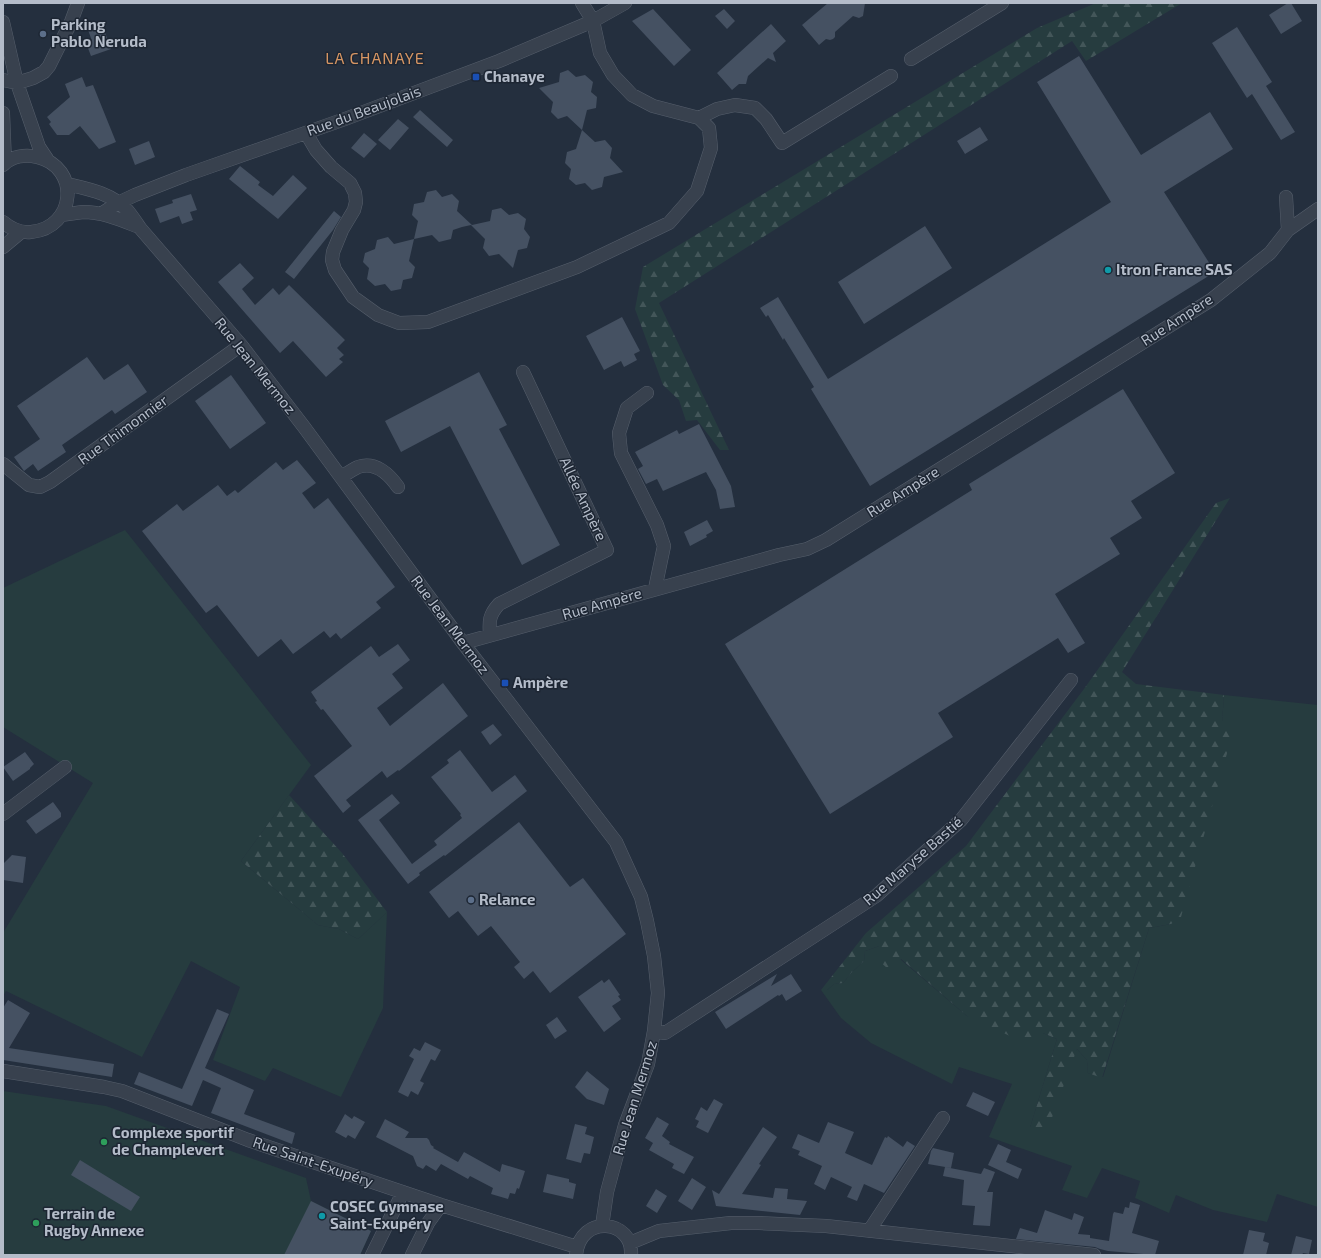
<svg xmlns="http://www.w3.org/2000/svg" width="1321" height="1258" viewBox="0 0 1321 1258" font-family="'Exo 2',sans-serif">
<style>
.green{fill:#263c3f}
.forest{fill:url(#forest-firs)}
.building{fill:#455162}
.lines{fill:none;stroke-linecap:round;stroke-linejoin:round}
.minor-casing{stroke:#565f6c;stroke-width:14}
.minor{stroke:#38414e;stroke-width:13}
.service-dot{fill:#5c6f8a;stroke:#1d2633;stroke-width:1.5}
.transit-dot{fill:#1a4fb4;stroke:#1d2633;stroke-width:1.5}
.culture-dot{fill:#0f9aa8;stroke:#1d2633;stroke-width:1.5}
.leisure-dot{fill:#2e9e5b;stroke:#1d2633;stroke-width:1.5}
.labels{text-anchor:middle;stroke-width:3;stroke-linejoin:round;paint-order:stroke}
.poi-label{font-size:15px;font-weight:bold;fill:#b4bcc9;stroke:#1d2633;text-anchor:start}
.street-label{font-size:15px;fill:#b4bcc9;stroke:#1d2633}
.neighbourhood-label{font-size:16px;letter-spacing:1px;fill:#d59563;stroke:#1d2633}
</style>
<defs>
<pattern id="forest-firs" width="22" height="20" patternUnits="userSpaceOnUse"><rect width="22" height="20" fill="#263c3f"/><path d="M5 1l3.5 6h-7zM16 11l3.5 6h-7z" fill="#435659"/></pattern>
</defs>
<rect width="100%" height="100%" fill="#242f3e"/>
<path class="green" d="M125,530l186,235 -70,96 77,64 21,4 19,10 29,-27 -4,96 -42,89 -68,-29 -8,13 -52,-21 27,-73 -49,-26 -49,96 -136,-66 -3,5v-63l90,-150 -90,-56v-139z
M1224,695l94,10v502l-41,-13 -10,28 -54,-12 -37,-15 -7,18 -34,-15 5,-17 -38,-13 -15,30 -25,-8 10,-24 -83,-29 23,-53 -53,-17 -7,17 -81,-41 -30,-25 -20,-28h6l7,-6 9,-1 9,-11 12,-11 1,-10 14,-5 21,13 67,57 76,17 14,6 -27,89 47,-79 10,11 1,13 15,4 46,-149 22,-4 51,-203z
M3,1091l103,15 200,72 5,23 60,30 -11,24h-357z"/>
<path class="forest" d="M1096,3h86l-96,58 -14,-20 -413,262 70,147h-9l-23,-30 -11,1 -7,-21 -16,-15 -28,-76 8,-42 394,-239z
M1230,498l-108,174 14,12 88,11 -2,26 11,11 -52,185 -10,7 -22,4 -47,150 -14,-5 -1,-13 -10,-11 -31,85 -10,2 -6,-8 27,-89 -14,-6 -14,12 -62,-29 -66,-57 -8,14 -14,-12v-15l-14,5 -1,10 -12,11 -9,11 -9,1 -7,6h-6l45,-57 100,-87 118,-157 132,-186z
M289,795l53,58 45,59 -29,27 -19,-10 -21,-4 -77,-64z"/>
<path class="building" d="M828,3h37l-2,13 -4,2 -6,-2 -18,16v5l-2,2 -3,1 -4,-1 -7,6 -17,-20z
M1288,3h3l11,18 -21,13 -12,-19z
M653,9l38,41 -17,16 -42,-45z
M724,9l11,12 -8,8 -12,-13z
M102,24l9,25 -20,7 -5,-13 6,-2 -4,-11z
M771,24l15,17 -13,12 3,9 -8,-4 -20,18 -2,8h-7l-7,6 -15,-17z
M1237,27l35,55 -6,4 29,46 -14,8 -29,-46 -5,4 -35,-55z
M1079,56l62,99 69,-43 23,37 -69,43 51,80 -345,214 -59,-97 3,-2 -30,-49 -1,2 -15,-25 -2,2 -6,-9 18,-11 50,82 283,-177 -74,-120z
M568,70l8,7 9,-2 8,7 -2,10 6,5 -1,11 -9,2 -5,20 -15,-14 -9,3 -7,-7 2,-10 -14,-14 20,-6 1,-9z
M82,77l4,10 7,-2 23,57 -17,7 -19,-23 -11,9h-12l-8,-11 2,-2 -4,-5 23,-20 -5,-13z
M420,110l33,30 -6,7 -34,-30z
M398,119l11,9 -19,22 -12,-10z
M980,127l8,13 -23,14 -8,-13z
M582,130l13,12 10,-2 7,8 -2,10 13,14 -19,5 -2,10 -10,3 -7,-7 -9,2 -7,-6 2,-10 -6,-6 2,-11 9,-3z
M364,133l13,11 -13,14 -13,-10z
M149,141l6,16 -20,8 -6,-16z
M240,166l20,16 -2,3 15,11 20,-21 14,13 -29,31 -49,-40z
M436,190l6,7 10,-3 7,7 -2,10 15,14 18,-4 2,-11 9,-2 8,7 9,-2 8,6 -2,10 6,8 -3,11 -9,2 -5,18 -14,-14 -10,2 -6,-8 2,-9 -14,-14 -9,2 -9,3 -2,9 -12,3 -7,-7 -18,4 -5,22 6,6 -3,11 -9,2 -2,9 -10,2 -6,-7 -10,2 -8,-7 2,-11 -6,-6 2,-9 10,-4 2,-9 11,-3 6,7 20,-5 4,-18 -6,-6 2,-11 10,-2 3,-10z
M191,194l6,16 -7,2 3,8 -11,4 -3,-8 -19,7 -5,-14 18,-6 -1,-3z
M334,211l7,6 -8,13 -39,49 -9,-7z
M925,226l27,42 -88,56 -26,-42z
M240,263l14,15 -12,11 13,16 18,-17 6,7 10,-10 56,55 -8,8 7,7 -5,4 4,3 -17,15 -33,-36 -13,12 -62,-71z
M622,317l18,34 -6,3 3,6 -13,7 -3,-6 -17,9 -18,-34z
M87,357l17,23 24,-16 19,28 -32,22 -3,-4 -50,35 4,7 -28,19 -5,-7 -9,7 -10,-14 26,-18 -23,-33z
M479,372l28,53 -8,4 61,116 -38,20 -72,-139 -49,26 -16,-31z
M231,375l35,48 -36,26 -35,-48z
M1123,389l52,84 -44,28 11,17 -32,20 10,16 -65,40 30,49 -17,10 -10,-15 -120,75 15,24 -123,77 -105,-170 247,-154 -3,-6z
M699,424l32,62 4,21 -15,2 -4,-19 -10,-18 -43,19 -6,-12 -11,5 -8,-15 5,-3 -8,-14 42,-22 2,4z
M297,460l19,23 -14,10 12,16 14,-11 67,89 -19,15 5,6 -40,31 -5,-6 -6,5 -6,-7 -31,23 -12,-15 -23,18 -41,-52 -11,8 -64,-82 35,-27 6,7 35,-26 9,11 8,-6 3,3 38,-31 7,8z
M707,520l6,11 -7,4 1,2 -17,9 -6,-14z
M398,644l12,16 -18,14 11,14 -26,20 13,18 53,-43 25,33 -69,55 -1,-1 -11,8 -5,-7 -36,29 5,6 -8,7 -29,-37 38,-30 -29,-37 -2,1 -6,-8 2,-1 -6,-9 60,-46 8,11z
M493,724l9,11 -12,10 -9,-13z
M460,750l32,42 23,-17 12,16 -82,65 -1,-1 -25,18 1,2 -12,9 -50,-64 34,-26 8,9 -21,17 33,44 25,-19 -3,-4 28,-23 -2,-3 1,-1 -30,-37 18,-14 -2,-3z
M25,752l9,12 -4,4v1l-17,12 -10,-14z
M53,802l8,11v4l-25,17 -10,-13z
M519,822l51,65 13,-9 43,56 -76,59 -17,-22 -9,8 -10,-12 6,-5 -29,-36 -13,10 -20,-25 -9,7 -20,-26z
M12,855l14,2 -3,26 -20,-3v-16z
M777,974l-6,12 20,-12 11,17 -16,10 -4,-7 -3,2 -1,-1 -52,34 -11,-17z
M609,979l11,16 -2,1 3,4 -9,6 9,13 -17,13 -26,-35 24,-17 2,3z
M8,1000l22,13 -21,35 105,16 -2,13 -109,-17v-52z
M217,1009l12,5 -24,54 49,22 -10,24 51,19 -3,11 -81,-31 10,-25 -18,-8 -11,26 -58,-22 5,-12 43,17z
M557,1017l10,14 -12,8 -9,-14z
M425,1042l16,8 -6,11 -4,-2 -11,22 4,2 -6,12 -7,-4 -3,6 -10,-5 16,-33 -5,-3 5,-8 6,3z
M587,1071l22,18 -5,16 -17,-6 -12,-12z
M973,1092l22,10 -7,14 -22,-10z
M714,1099l9,5 -15,29 -12,-6 3,-6 -4,-2 6,-12 6,4z
M345,1114l7,5 2,-3 11,6 -10,17 -7,-4 -2,3 -11,-6z
M657,1117l12,7 -7,12 8,6 -1,2 25,13 -10,17 -12,-6 2,-4 -25,-14 4,-7 -8,-5z
M385,1119l24,13 -4,6h22l2,2 2,5 3,2 -1,1 25,14 6,-10 36,20 2,-8 23,7 -6,18 -2,-1 -2,6 -5,-1 -2,6 -17,-5 2,-6 -23,-12 -2,3 -27,-15 -5,7 -10,-6 -3,4 -6,-3 -4,-10 -37,-19z
M828,1122l26,10 -9,21 27,12 13,-28 2,1 1,-2 15,11 4,-6 8,5 -31,47 -20,-9 -7,17 -10,-4 5,-10 -21,-10 -6,13 -11,-6 8,-18 -24,-11 2,-4 -8,-3 6,-14 21,9z
M575,1124l12,3 -2,7 9,3 -4,17 -6,-1 -3,10 -15,-4z
M763,1127l14,10 -18,27 2,1 -19,29 31,4 2,-10 13,1 -1,10 20,2 -7,14 -84,-9 -4,-16 7,4z
M998,1144l13,6 -5,12 16,7 -4,10 -30,-14z
M933,1148l21,5 -3,15 -23,-4 3,-13z
M80,1160l60,37 -9,14 -60,-36z
M945,1167l36,7 3,-6 11,4 -8,20h6l-3,34 -17,-1 2,-19 -13,-1 2,-25 -21,-4z
M547,1174l22,5v3l7,2 -3,15 -30,-7z
M692,1178l14,9 -14,23 -14,-9z
M656,1189l11,7 -10,17 -11,-7z
M311,1201l60,30 -11,24h-76z
M1130,1202l10,3 -8,28 27,8 -4,14 -47,-4 -8,-2 -5,-2 -79,-8 4,-11 17,5 8,-23 27,10 2,-7 10,4 -6,17 12,1v3l19,3 4,-27 1,-2 9,2 2,-7 4,1z
M1249,1230l16,3 -2,8 6,2 -3,12h-23z
M1296,1236l16,4 -3,14 -6,-1 -1,2h-11z"/>
<g class="lines">
<g class="minor-casing">
<path id="minor" d="M3,22l14,61 22,64 8,12
M911,59l91,-56
M3,80l14,3 16,-5 11,-6 5,-6 22,-44 7,-19
M3,113l2,50
M699,118l18,-9 18,-4 20,3 11,11 16,24 109,-67
M306,133l10,17 15,17 19,16 5,10 1,9 -2,8 -12,20 -9,22 -1,8 3,10 18,27 25,18 21,8 29,-1 149,-55 92,-44 28,-32 14,-43 -2,-20 -10,-10 -46,-12 -21,-11 -19,-20 -13,-22 -7,-32 -11,-18
M3,165c9,-9 23,-11 34,-8 44,10 39,71 -6,75 -11,1 -20,-3 -28,-10
M67,184c21,5 44,9 60,26 5,6 9,12 13,18l101,117 63,82 159,216 153,199 25,55 6,24 7,35 4,37 -4,38 -6,33 -23,61 -18,67 -5,34
M101,214l17,-11 17,-8 51,-20 159,-56 154,-58 94,-40 32,-18
M61,215c7,-1 15,-2 22,-3 20,0 38,8 56,15
M1288,230l30,-21
M3,247l18,-15
M647,393l-20,15 -8,25 2,20 36,72 7,21 -9,43
M3,464l26,21 11,2 10,-5 191,-137
M341,477c5,-3 11,-7 17,-10 17,-6 31,7 40,20
M490,635c-1,-14 -1,-20 9,-31l108,-54 -84,-178
M463,643l316,-88 28,-6 19,-9 385,-240 59,-47 18,-23 -2,-33
M3,814l62,-47
M654,1031l11,2 211,-137 85,-76 110,-140
M3,1071l101,16 18,4 126,49 193,65 136,42
M869,1231l74,-113
M630,1243l29,-12 72,-8h28l67,3 268,29
M372,1255l31,-63
M412,1255l16,-32 13,-18
M576,1255c4,-42 58,-35 55,0"/>
</g>
<use href="#minor" class="minor"/>
</g>
<g class="service-dot">
<circle cx="43" cy="34" r="4"/>
<circle cx="471" cy="900" r="4"/>
</g>
<g class="transit-dot">
<rect x="472" y="73" width="8" height="8" rx="2"/>
<rect x="501" y="679" width="8" height="8" rx="2"/>
</g>
<g class="culture-dot">
<circle cx="1108" cy="270" r="4"/>
<circle cx="322" cy="1216" r="4"/>
</g>
<g class="leisure-dot">
<circle cx="104" cy="1142" r="4"/>
<circle cx="36" cy="1223" r="4"/>
</g>
<g class="labels">
<g class="poi-label">
<text x="51" y="30">Parking<tspan x="51" dy="17">Pablo Neruda</tspan></text>
<text x="484" y="82">Chanaye</text>
<text x="1116" y="275">Itron France SAS</text>
<text x="513" y="688">Ampère</text>
<text x="479" y="905">Relance</text>
<text x="112" y="1138">Complexe sportif<tspan x="112" dy="17">de Champlevert</tspan></text>
<text x="330" y="1212">COSEC Gymnase<tspan x="330" dy="17">Saint-Exupéry</tspan></text>
<text x="44" y="1219">Terrain de<tspan x="44" dy="17">Rugby Annexe</tspan></text>
</g>
<g class="street-label">
<text transform="translate(364 111) rotate(-20)" y="5">Rue du Beaujolais</text>
<text transform="translate(1177 320) rotate(-33)" y="5">Rue Ampère</text>
<text transform="translate(255 366) rotate(51)" y="5">Rue Jean Mermoz</text>
<text transform="translate(123 430) rotate(-36)" y="5">Rue Thimonnier</text>
<text transform="translate(903 492) rotate(-32)" y="5">Rue Ampère</text>
<text transform="translate(583 499) rotate(65)" y="5">Allée Ampère</text>
<text transform="translate(602 604) rotate(-16)" y="5">Rue Ampère</text>
<text transform="translate(450 625) rotate(53)" y="5">Rue Jean Mermoz</text>
<text transform="translate(913 861) rotate(-41)" y="5">Rue Maryse Bastié</text>
<text transform="translate(635 1098) rotate(-73)" y="5">Rue Jean Mermoz</text>
<text transform="translate(313 1162) rotate(19)" y="5">Rue Saint-Exupéry</text>
</g>
<g class="neighbourhood-label">
<text x="375" y="64">LA CHANAYE</text>
</g>
</g>
<rect width="1321" height="1258" fill="none" stroke="#b4bcc9" stroke-width="8"/>
</svg>
